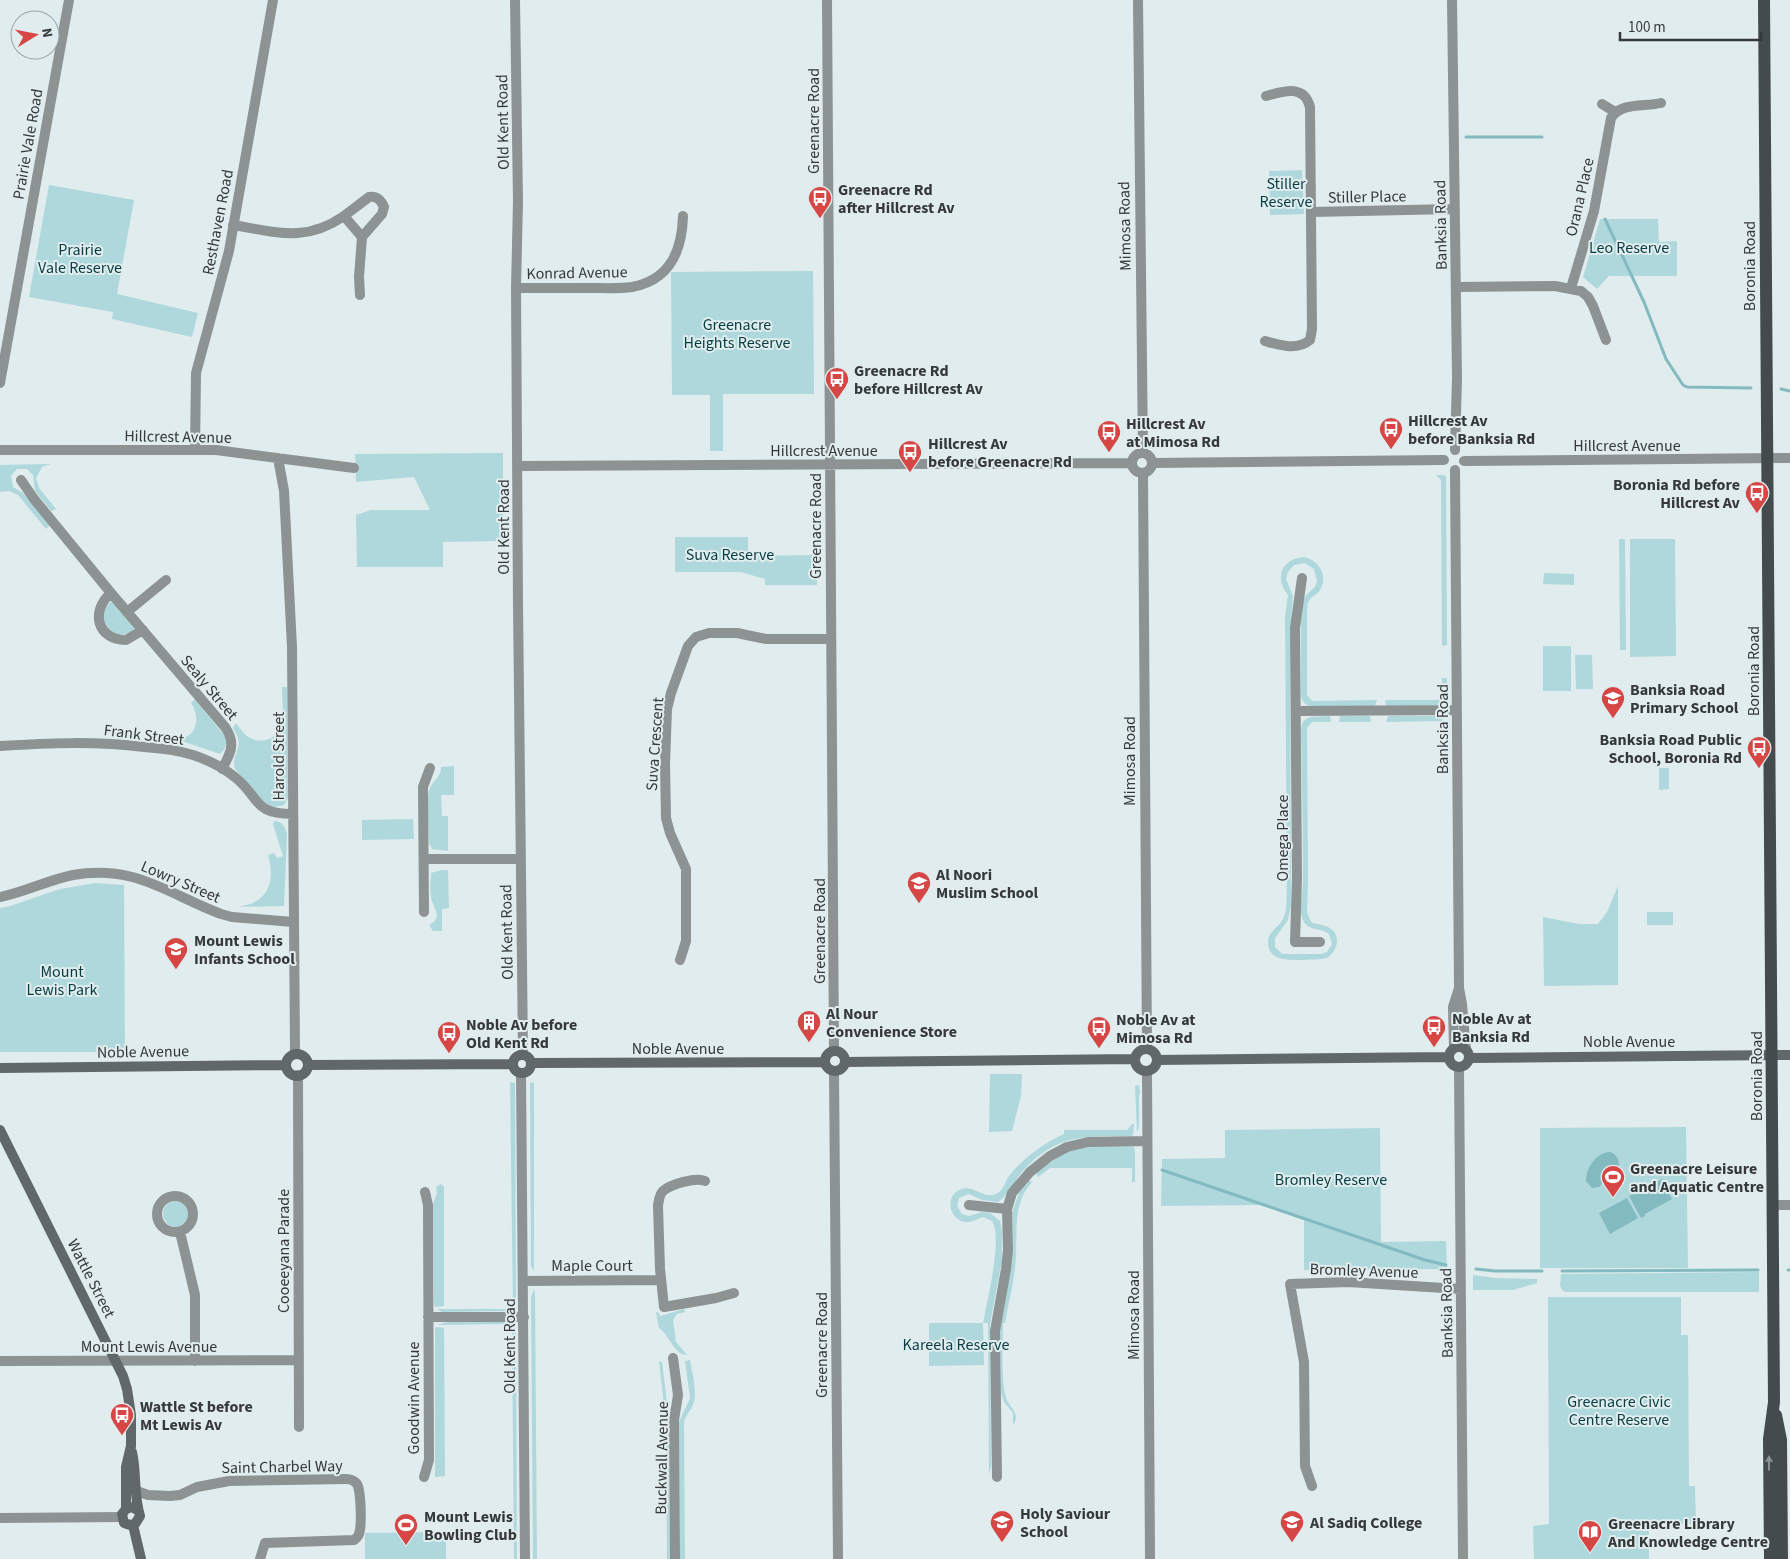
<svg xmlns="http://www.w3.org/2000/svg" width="1790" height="1559" viewBox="0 0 1790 1559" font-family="'Source Sans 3',sans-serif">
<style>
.green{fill:#afd8dc}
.water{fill:#83bac0}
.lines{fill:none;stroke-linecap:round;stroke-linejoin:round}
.stream{stroke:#83bac0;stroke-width:3}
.street{stroke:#8d9292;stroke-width:10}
.secondary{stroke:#616869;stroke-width:10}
.primary{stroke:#434b4c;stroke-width:12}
.oneway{fill:#8a9394}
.labels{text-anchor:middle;stroke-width:4;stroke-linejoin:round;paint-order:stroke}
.street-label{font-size:16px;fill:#35393a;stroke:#e0eced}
.park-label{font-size:16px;fill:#073d42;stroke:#e0eced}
.poi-label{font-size:16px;font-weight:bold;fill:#35393a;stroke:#e0eced;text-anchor:start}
</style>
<rect width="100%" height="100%" fill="#e0eced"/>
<path class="green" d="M1302,170l2,44 -34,1 -1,-44z
M49,185l85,15 -17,94 81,19 -6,24 -80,-18 1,-7 -84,-15z
M1600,219h58l1,23 18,-1v35h-68l-12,13 -14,-12z
M813,271l1,123h-91v57h-13v-56h-38l-1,-123z
M503,453v88l-60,1v25h-86l-1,-52 15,-5h59l-16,-33 -58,5 -1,-28z
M51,464l-9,3 -6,11 3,10 17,21 -5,2 -16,-20 -2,-16 -6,-6h-10l-6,7 2,11 10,6 27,32 -4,4 -28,-34 -9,-4 -9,1v-27z
M1436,475h8l2,2 1,168 -5,1 -1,-166z
M675,537h73v19l69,-1v30h-52v-6l-24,-7h-66z
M1619,539h6l1,111h-6z
M1630,539h45l1,117 -46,1z
M1303,557c15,2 26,18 17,33 -3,5 -9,6 -11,11 -2,3 -2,8 -2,12v82l5,6 65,-1 -2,6h-64c-6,-1 -8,-4 -10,-9v-76l2,-21 3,-5 9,-8 2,-6 -3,-12 -9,-6 -11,2 -6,7 -2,7 7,17 -3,36 1,273 -3,15 -13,18v9l7,7h39l6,-2 5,-8 -3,-10c-8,-7 -20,-2 -26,-14 -5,-10 0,-26 0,-38 0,-51 -1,-102 -2,-153l2,-8 7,-4 20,-1 1,6h-19l-5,6 1,151 -1,33 4,10c6,3 11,2 17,5 14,7 10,24 -1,31 -8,2 -15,1 -23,2 -14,0 -37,2 -36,-19 1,-10 11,-14 15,-22 5,-10 3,-24 4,-35l-2,-268 3,-21c-14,-17 -7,-35 15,-38z
M1544,573l30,1v11l-31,-1z
M111,602h3l20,26v2c-23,16 -42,-14 -23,-28z
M1543,646h28v45h-28z
M1575,655h17l1,34h-17z
M1442,678h5v19l-1,6 -3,-1v3l-57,1 -1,-6h57z
M282,687h5l1,111 -4,7 -9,2 -10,-3 -30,-35c-5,-17 12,-19 -2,-41l3,-5c4,5 8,12 14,15 13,7 28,0 32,-14 2,-12 0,-25 0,-37z
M195,699l29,36c3,8 3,13 -4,19l-44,-15c21,0 25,-21 15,-36z
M1340,716h30l1,6h-32z
M1388,716h55l-1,5 -56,1z
M454,766v29h-13l1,21h6v35l-16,-2 -3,-6c0,-16 -3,-38 0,-52 2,-10 13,-14 12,-24z
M1659,768h10v21l-10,1z
M413,819l1,20 -52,1v-20z
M274,821c8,0 12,6 13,14l-3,71 -46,1c30,-4 38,-25 30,-52l6,-2 3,5 6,-2 -10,-32z
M442,870h6l1,38 -7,1v22h-9l-4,-6c15,-7 4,-17 2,-28 -1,-6 -1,-14 0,-20v-4z
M95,883l29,2 1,167h-125v-144l10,-2 50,-17z
M1618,886v99l-74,1 -1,-69 36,7h19l9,-12z
M1647,912h26v13h-26z
M990,1074h32l-1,22 -9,35 -23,1z
M510,1082l5,1v4l1,212 -3,9z
M534,1082v189l-3,-5 -1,-183z
M1139,1085l1,7 -1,4v30l-2,6 -2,-46z
M1132,1124h2l-1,11 -2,1c-48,1 -74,-3 -109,36 -7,8 -15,25 -24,30l-16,-2 -13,-6 -10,4 -2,8 5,8 7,2 13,-4 8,1 10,8 2,9v30l-12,64 1,143 -2,7 -1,-151h-5l1,42 -55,1v-43h54c4,-22 20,-85 9,-102l-9,-4c-6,2 -12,6 -18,5 -16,-3 -20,-25 -6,-32 15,-8 26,13 40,2 5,-3 6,-11 10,-16 13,-17 35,-33 55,-42v-4h63z
M1686,1127l2,141h-148v-140z
M1380,1128l1,114 65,-1 1,28 -143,1v-50l-43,-15 -100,1 1,-47 63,-1v-28z
M1130,1146l4,1 1,5v30h-3v-14h-82l-12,9 -2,-4c9,-6 17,-14 27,-19 19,-11 46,-7 67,-8z
M1029,1180l3,2c-22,24 -13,57 -17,86 -2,19 -7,37 -10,55h-2c0,20 -2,52 2,71 2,13 17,18 8,31v-12l-9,-11 -3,-9 -1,-64 13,-82 -1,-34 7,-20z
M441,1184l3,3v119l-9,1 -1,-5 -1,-98 4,-11 -1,-6z
M163 1214a13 13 0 1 1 26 0a13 13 0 1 1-26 0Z
M1759,1272v20h-193l-3,-1 -3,-5 1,-12z
M1473,1275l22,3 42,1v4l-24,7h-40z
M534,1289l1,5 2,265h-4l-2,-262z
M1548,1297h133v38h7l1,151h6l1,38 -47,1v34h-115l-1,-33 16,-2z
M437,1309h72v2l-67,1z
M684,1309l1,3 -8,2 -4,6 3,22 11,13c-13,0 -18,-21 -28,-27l-3,-16 3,1 1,3z
M447,1322h59l4,2 -73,1z
M435,1327l9,1 1,148 -10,1z
M512,1331h4l1,228h-3z
M690,1360c2,13 8,33 3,45 -3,7 -8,10 -9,18l1,136h-5l-1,-137 11,-24 -5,-37z
M659,1361l3,1 7,57 1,140h-3l-1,-137z
M446,1532v27h-81v-26z"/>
<path class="water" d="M1609,1152c8,1 14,12 7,19 -3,3 -8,4 -11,6l-1,5 -5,5 -7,1 -6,-7c0,-13 9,-27 23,-29z
M1662,1179l10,20 -27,15v2l-4,2 -12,-22 4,-2 1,1z
M1627,1198l11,20 -28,16 -11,-21z"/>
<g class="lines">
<path class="stream" d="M1466,137h76
M1605,219l39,83 22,57 17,26 4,2 64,1
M1781,389l9,2
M1162,1170l263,90 21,5
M1476,1269l19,2h47
M1788,1270h2
M1562,1271l196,-1"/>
<path class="street" d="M515,0l3,202 -2,86 2,315 5,451
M827,0l7,1051
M1138,0l5,453
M1452,0l5,378 -2,72
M1602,104l13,8
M1311,212l143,-3
M344,216l25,-19c8,-1 12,3 15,10l-2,7 -20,23
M233,225c43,7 72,18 111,-9l18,21 -3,40 1,18
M1456,287l99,-1 26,5 7,6 5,9 13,34
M516,288c25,0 49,0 73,0 14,0 29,1 43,-1 38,-7 50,-36 51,-71
M1571,288l23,-77 17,-93c10,-16 33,-11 50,-15
M1265,341c14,4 32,10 45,-1l2,-11 -2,-222c-6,-23 -26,-16 -44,-11
M0,383l69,-383
M0,450h216l138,18
M195,450l1,-77 33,-122 44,-251
M1132 463a10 10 0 1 1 20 0a10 10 0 1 1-20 0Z
M278,458l6,33 8,156 3,407
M1464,461l326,-3
M1153,463l291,-3
M517,466l615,-3
M1455,470l4,518 3,16 4,46
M1143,473l4,576
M21,480l13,19 77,94 114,134c11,16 6,26 -3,42
M1302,578l-7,50 2,250 -2,64h25
M111,593c-21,18 -14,47 15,47l17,-10
M127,612l39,-32
M1296,711l161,-1
M0,746c48,-3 96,-5 144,1 16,1 33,3 49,8 15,5 31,13 43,23 25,21 17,36 57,36
M424,859h96
M0,897c25,-5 48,-17 73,-22 62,-11 95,19 148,39l11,3 61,5
M424,912l-1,-125 7,-19
M680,960l6,-19v-72l-16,-36 -4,-15 -1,-54 2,-55 4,-16 17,-47 8,-9 13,-4h28l29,6h65
M1454,1048l-1,-41 6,-19
M1459,1068l4,491
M834,1071l4,488
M1147,1071l3,488
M521,1073l4,486
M298,1075l1,352
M705,1181c-9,-4 -34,3 -42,10 -4,4 -4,9 -5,15l2,63 4,38 52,-9 18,-5
M157 1214a18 18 0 1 1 36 0a18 18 0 1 1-36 0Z
M969,1205l38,4
M1773,1205h17
M180,1232l15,63v66
M524,1281l136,-1
M428,1317h96
M673,1358l5,37 -4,25 1,139
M0,1361l299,-1
M424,1477l5,-17 -1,-255 -3,-13
M997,1477l-2,-146 11,-62 2,-19 -1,-41 5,-16 18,-21 20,-16 17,-9 21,-5 58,-1
M1312,1486l-7,-20 -1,-104 -14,-78 58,-2 112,7
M134,1490l14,5 22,1 10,-1 17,-8 32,-6 117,-2c5,0 8,1 11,5 4,7 5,42 2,50 -1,3 -2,4 -5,6l-89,3 -5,16
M0,1518l122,-1"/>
<path class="secondary" d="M1449 1057a10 10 0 1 1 20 0a10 10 0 1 1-20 0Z
M1135 1060a11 11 0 1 1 22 0a11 11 0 1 1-22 0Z
M825 1061a10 10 0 1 1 20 0a10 10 0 1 1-20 0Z
M286 1065a11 11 0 1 1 22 0a11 11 0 1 1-22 0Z
M513 1064a9 9 0 1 1 18 0a9 9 0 1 1-18 0Z
M1469,1058l321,-3
M1157,1060l292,-3
M845,1062l290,-3
M531,1063l293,-1
M308,1065l204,-1
M0,1068l286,-3
M0,1130l123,246 4,13 4,26v31l-5,21v42
M132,1452c5,22 1,41 8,64l-5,8 -5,1 -6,-2 -2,-9 4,-5 6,-2 5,3
M133,1525l8,34"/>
<path class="primary" d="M1764,0l10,1402 -5,37 1,120
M1776,1415l5,25 1,119"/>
</g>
<defs><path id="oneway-solid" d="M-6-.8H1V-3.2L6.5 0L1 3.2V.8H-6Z" transform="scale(1.25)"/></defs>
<use class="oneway" href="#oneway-solid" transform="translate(1769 1463) rotate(-90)"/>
<defs>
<g id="bus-pin" transform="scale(1.25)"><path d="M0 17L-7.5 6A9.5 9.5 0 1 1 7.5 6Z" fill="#d54645" stroke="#e0eced"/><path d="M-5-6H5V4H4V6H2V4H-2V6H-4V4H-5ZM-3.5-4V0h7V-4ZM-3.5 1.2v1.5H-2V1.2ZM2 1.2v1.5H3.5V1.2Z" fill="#fff"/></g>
<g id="school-pin" transform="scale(1.25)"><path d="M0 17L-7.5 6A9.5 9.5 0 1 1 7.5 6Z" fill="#d54645" stroke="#e0eced"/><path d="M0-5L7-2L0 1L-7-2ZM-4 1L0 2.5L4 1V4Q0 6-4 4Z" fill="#fff"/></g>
<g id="building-pin" transform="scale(1.25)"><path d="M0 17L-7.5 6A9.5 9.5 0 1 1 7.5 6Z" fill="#d54645" stroke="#e0eced"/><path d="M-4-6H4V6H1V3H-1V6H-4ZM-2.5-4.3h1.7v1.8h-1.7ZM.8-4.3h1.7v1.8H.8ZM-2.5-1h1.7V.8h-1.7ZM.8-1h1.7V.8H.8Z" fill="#fff"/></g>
<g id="stadium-pin" transform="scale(1.25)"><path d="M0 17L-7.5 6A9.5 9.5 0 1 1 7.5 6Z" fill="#d54645" stroke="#e0eced"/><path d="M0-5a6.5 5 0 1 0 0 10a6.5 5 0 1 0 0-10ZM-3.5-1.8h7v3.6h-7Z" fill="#fff"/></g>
<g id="library-pin" transform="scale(1.25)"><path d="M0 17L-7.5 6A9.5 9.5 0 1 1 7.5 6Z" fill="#d54645" stroke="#e0eced"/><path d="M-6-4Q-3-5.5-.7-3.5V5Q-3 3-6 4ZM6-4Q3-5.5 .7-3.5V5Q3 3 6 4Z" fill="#fff"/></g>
</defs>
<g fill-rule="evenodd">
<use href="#bus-pin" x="820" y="198"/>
<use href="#bus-pin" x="837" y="379"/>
<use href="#bus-pin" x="1391" y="429"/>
<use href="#bus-pin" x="1109" y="432"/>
<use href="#bus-pin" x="910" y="452"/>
<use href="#bus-pin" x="1757" y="493"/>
<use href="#school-pin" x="1613" y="698"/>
<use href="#bus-pin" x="1759" y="748"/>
<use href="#school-pin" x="919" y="883"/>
<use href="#school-pin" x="176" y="949"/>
<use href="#building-pin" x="809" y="1022"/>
<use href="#bus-pin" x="1434" y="1027"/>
<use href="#bus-pin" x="1099" y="1028"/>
<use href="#bus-pin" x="449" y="1033"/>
<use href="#stadium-pin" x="1613" y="1177"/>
<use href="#bus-pin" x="122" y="1415"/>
<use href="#school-pin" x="1002" y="1522"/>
<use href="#school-pin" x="1292" y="1522"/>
<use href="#stadium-pin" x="406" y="1525"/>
<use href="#library-pin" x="1590" y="1532"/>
</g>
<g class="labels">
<g class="street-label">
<text transform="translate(813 121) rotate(-90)" y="6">Greenacre Road</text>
<text transform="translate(502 122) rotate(-91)" y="6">Old Kent Road</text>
<text transform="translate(27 144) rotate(-80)" y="6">Prairie Vale Road</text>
<text transform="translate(1367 196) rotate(-1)" y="6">Stiller Place</text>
<text transform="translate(1579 197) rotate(-77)" y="6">Orana Place</text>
<text transform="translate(217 222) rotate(-79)" y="6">Resthaven Road</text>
<text transform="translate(1440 225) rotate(-91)" y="6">Banksia Road</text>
<text transform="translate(1124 226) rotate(-91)" y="6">Mimosa Road</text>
<text transform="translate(1749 266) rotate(-90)" y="6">Boronia Road</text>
<text transform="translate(577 272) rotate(-1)" y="6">Konrad Avenue</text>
<text transform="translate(178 436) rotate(1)" y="6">Hillcrest Avenue</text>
<text x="1627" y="451">Hillcrest Avenue</text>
<text x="824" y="456">Hillcrest Avenue</text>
<text transform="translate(815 526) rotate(-90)" y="6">Greenacre Road</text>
<text transform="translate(503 527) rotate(-90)" y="6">Old Kent Road</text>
<text transform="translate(1753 671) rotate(-90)" y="6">Boronia Road</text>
<text transform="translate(210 687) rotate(50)" y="6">Sealy Street</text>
<text transform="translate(1442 729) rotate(-90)" y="6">Banksia Road</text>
<text transform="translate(144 734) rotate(7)" y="6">Frank Street</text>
<text transform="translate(654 744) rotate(-86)" y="6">Suva Crescent</text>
<text transform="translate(278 756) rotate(-90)" y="6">Harold Street</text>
<text transform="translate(1129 761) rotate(-90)" y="6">Mimosa Road</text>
<text transform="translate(1282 838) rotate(-90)" y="6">Omega Place</text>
<text transform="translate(181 881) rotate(23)" y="6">Lowry Street</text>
<text transform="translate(819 931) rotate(-90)" y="6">Greenacre Road</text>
<text transform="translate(506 932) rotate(-91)" y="6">Old Kent Road</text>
<text x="1629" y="1047">Noble Avenue</text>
<text x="678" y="1054">Noble Avenue</text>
<text transform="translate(143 1051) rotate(-1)" y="6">Noble Avenue</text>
<text transform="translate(1756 1076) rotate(-90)" y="6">Boronia Road</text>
<text transform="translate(283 1251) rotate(-90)" y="6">Cooeeyana Parade</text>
<text x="592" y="1271">Maple Court</text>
<text transform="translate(1364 1270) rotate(2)" y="6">Bromley Avenue</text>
<text transform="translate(92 1278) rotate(63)" y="6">Wattle Street</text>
<text transform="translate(1446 1313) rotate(-91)" y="6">Banksia Road</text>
<text transform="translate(1133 1315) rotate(-90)" y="6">Mimosa Road</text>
<text transform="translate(821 1345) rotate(-90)" y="6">Greenacre Road</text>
<text x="149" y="1352">Mount Lewis Avenue</text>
<text transform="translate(509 1346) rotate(-90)" y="6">Old Kent Road</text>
<text transform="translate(413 1398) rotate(-90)" y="6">Goodwin Avenue</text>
<text transform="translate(661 1458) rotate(-89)" y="6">Buckwall Avenue</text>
<text transform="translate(282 1466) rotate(-1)" y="6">Saint Charbel Way</text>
</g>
<g class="park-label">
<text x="1286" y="189">Stiller<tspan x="1286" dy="18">Reserve</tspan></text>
<text x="1629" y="253">Leo Reserve</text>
<text x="80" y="255">Prairie<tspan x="80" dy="18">Vale Reserve</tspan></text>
<text x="737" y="330">Greenacre<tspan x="737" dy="18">Heights Reserve</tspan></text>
<text x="730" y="560">Suva Reserve</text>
<text x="62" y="977">Mount<tspan x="62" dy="18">Lewis Park</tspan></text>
<text x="1331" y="1185">Bromley Reserve</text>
<text x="956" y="1350">Kareela Reserve</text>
<text x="1619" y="1407">Greenacre Civic<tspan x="1619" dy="18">Centre Reserve</tspan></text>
</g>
<g class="poi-label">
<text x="838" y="195">Greenacre Rd<tspan x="838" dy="18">after Hillcrest Av</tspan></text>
<text x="854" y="376">Greenacre Rd<tspan x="854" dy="18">before Hillcrest Av</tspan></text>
<text x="1408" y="426">Hillcrest Av<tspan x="1408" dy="18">before Banksia Rd</tspan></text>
<text x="1126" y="429">Hillcrest Av<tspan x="1126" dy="18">at Mimosa Rd</tspan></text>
<text x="928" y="449">Hillcrest Av<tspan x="928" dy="18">before Greenacre Rd</tspan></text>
<text x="1740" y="490" text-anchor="end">Boronia Rd before<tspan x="1740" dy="18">Hillcrest Av</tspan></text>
<text x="1630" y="695">Banksia Road<tspan x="1630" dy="18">Primary School</tspan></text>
<text x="1742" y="745" text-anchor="end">Banksia Road Public<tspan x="1742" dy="18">School, Boronia Rd</tspan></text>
<text x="936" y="880">Al Noori<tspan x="936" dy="18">Muslim School</tspan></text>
<text x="194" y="946">Mount Lewis<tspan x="194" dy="18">Infants School</tspan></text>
<text x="826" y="1019">Al Nour<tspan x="826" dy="18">Convenience Store</tspan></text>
<text x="1452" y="1024">Noble Av at<tspan x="1452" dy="18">Banksia Rd</tspan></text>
<text x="1116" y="1025">Noble Av at<tspan x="1116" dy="18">Mimosa Rd</tspan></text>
<text x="466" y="1030">Noble Av before<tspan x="466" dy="18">Old Kent Rd</tspan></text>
<text x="1630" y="1174">Greenacre Leisure<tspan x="1630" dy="18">and Aquatic Centre</tspan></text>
<text x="140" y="1412">Wattle St before<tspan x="140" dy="18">Mt Lewis Av</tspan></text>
<text x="1020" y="1519">Holy Saviour<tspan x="1020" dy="18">School</tspan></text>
<text x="424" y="1522">Mount Lewis<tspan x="424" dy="18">Bowling Club</tspan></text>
<text x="1310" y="1528">Al Sadiq College</text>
<text x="1608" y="1529">Greenacre Library<tspan x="1608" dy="18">And Knowledge Centre</tspan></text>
</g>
</g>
<g transform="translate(35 35) rotate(80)"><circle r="24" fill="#e0eced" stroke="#9ca4a5"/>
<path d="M0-4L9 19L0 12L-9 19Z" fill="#d54645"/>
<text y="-8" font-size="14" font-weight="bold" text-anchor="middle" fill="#35393a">N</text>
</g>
<path d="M1620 32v8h141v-8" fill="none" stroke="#35393a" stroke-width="2.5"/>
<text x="1628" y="32" font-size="15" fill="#35393a" stroke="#e0eced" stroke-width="4" paint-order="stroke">100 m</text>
</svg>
